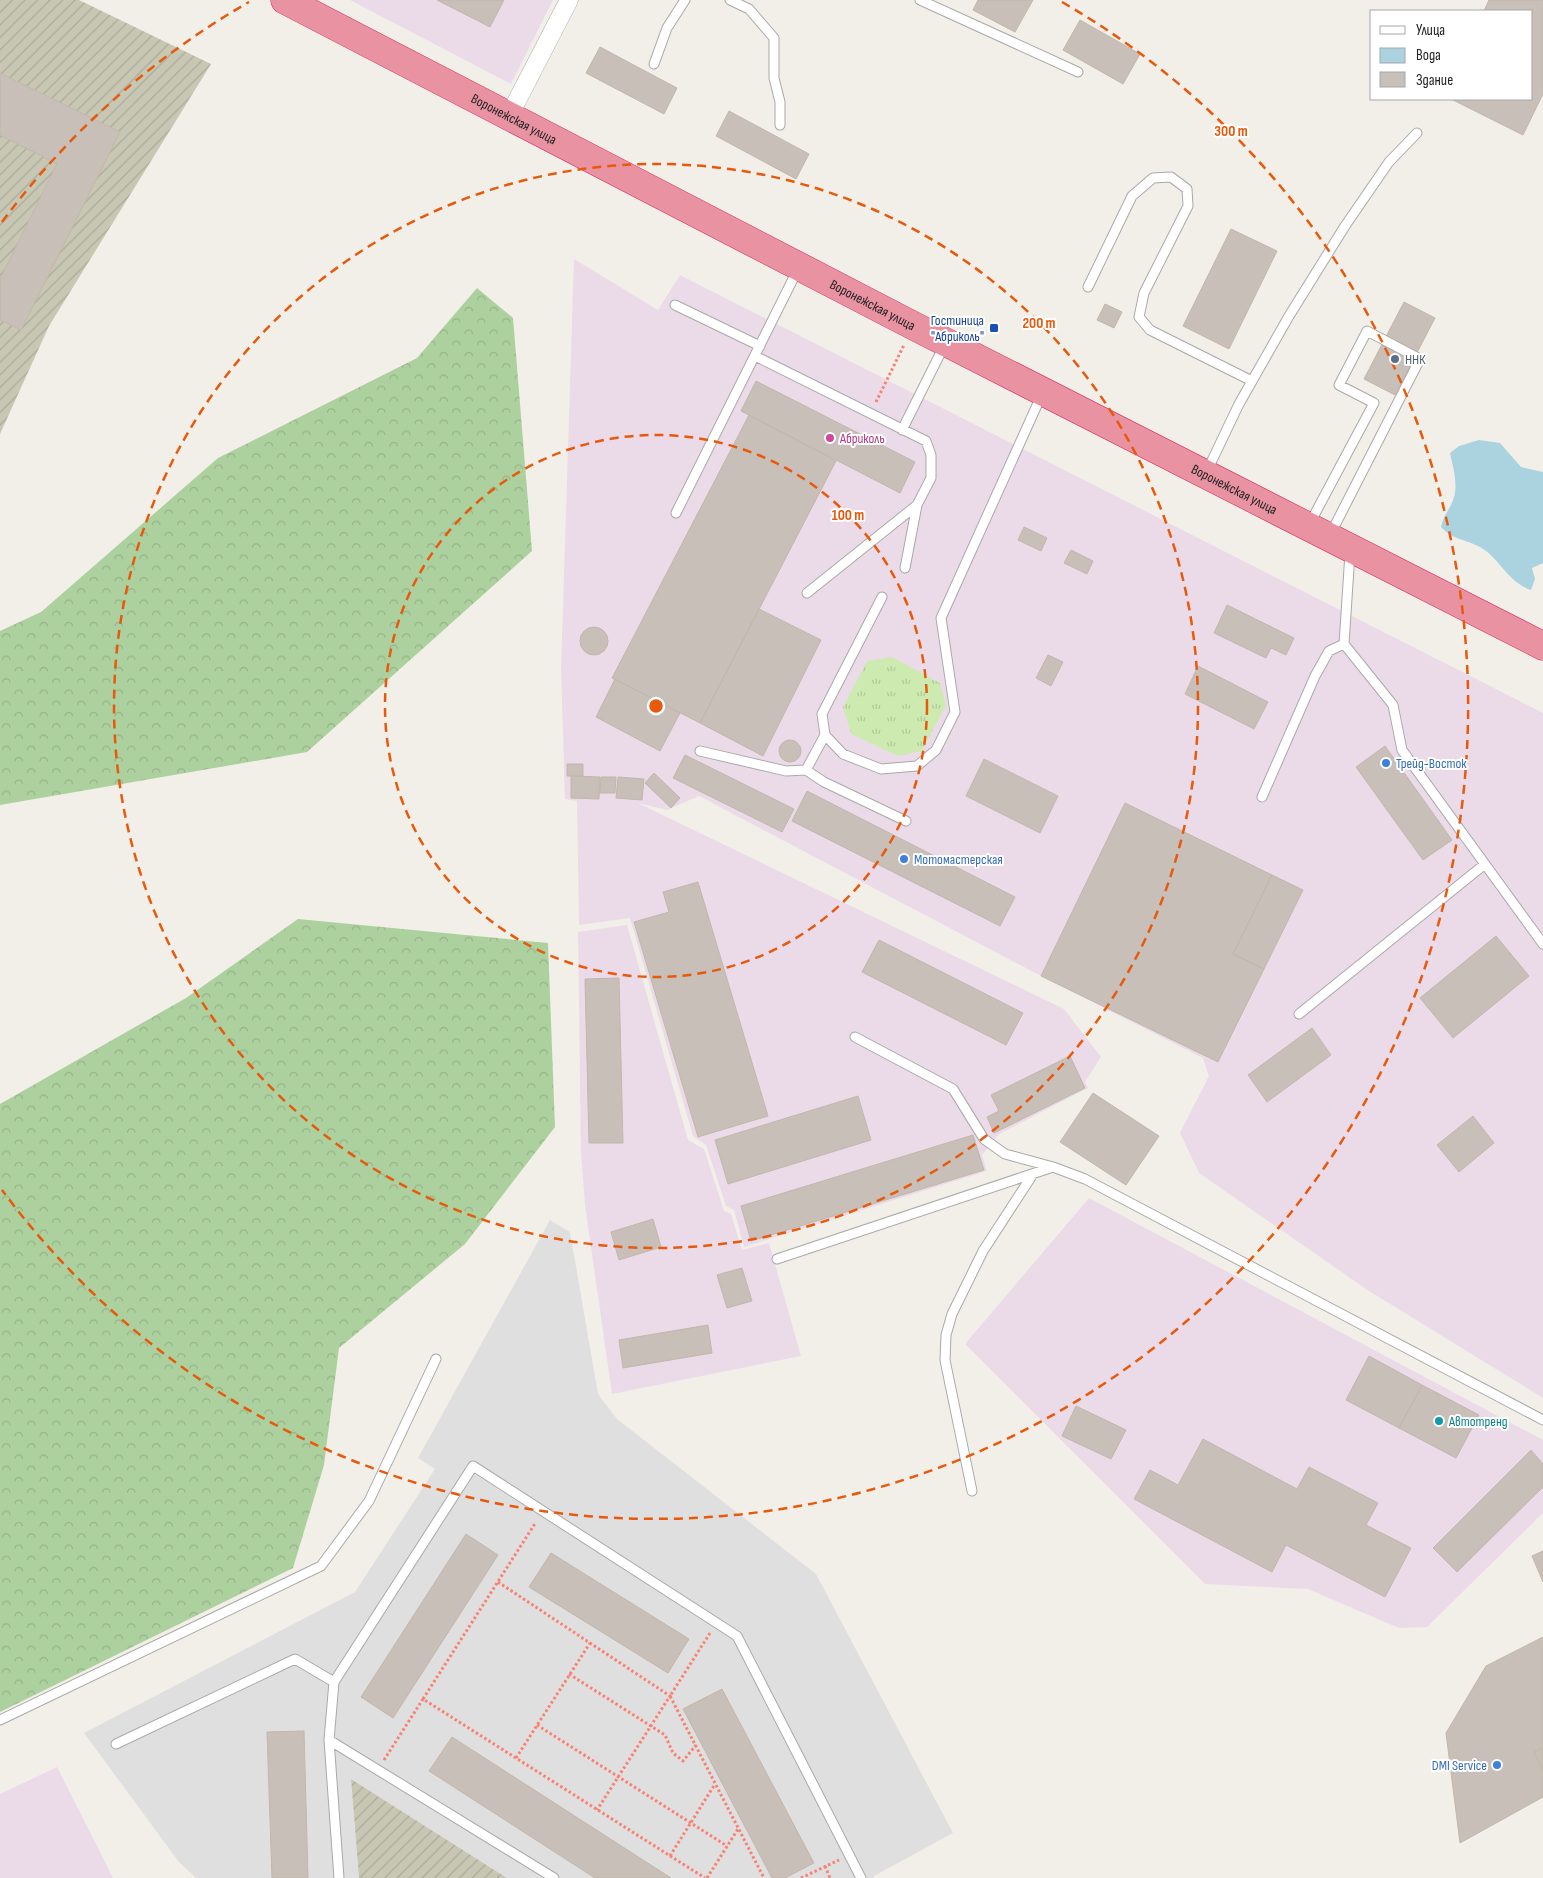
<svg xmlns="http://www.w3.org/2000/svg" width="1543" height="1878" viewBox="0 0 1543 1878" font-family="'Sofia Sans Condensed',sans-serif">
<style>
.residential{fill:#e0dfdf}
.industrial{fill:#ebdbe8}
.construction{fill:url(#construction-furrows)}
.grass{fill:url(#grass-tufts)}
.forest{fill:url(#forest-crowns)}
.water{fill:#aad3df}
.building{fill:#c7bfb8;stroke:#c4b6ab}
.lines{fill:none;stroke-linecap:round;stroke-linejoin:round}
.lane-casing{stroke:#a9a9a9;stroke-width:11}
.street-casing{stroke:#a9a9a9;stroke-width:19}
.highway-casing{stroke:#dc2a67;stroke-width:29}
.path{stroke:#fa8072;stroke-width:3;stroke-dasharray:2.5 2.5;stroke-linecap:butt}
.lane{stroke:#fff;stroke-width:9}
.street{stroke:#fff;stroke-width:18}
.highway{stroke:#e892a2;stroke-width:28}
.ring{fill:none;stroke:#e8590c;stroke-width:2.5;stroke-dasharray:9 6}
.transit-dot{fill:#1a4fb4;stroke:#fff;stroke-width:2}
.service-dot{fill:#5c6f8a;stroke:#fff;stroke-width:2}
.hotel-dot{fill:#d1479c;stroke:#fff;stroke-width:2}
.shop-dot{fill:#3f7fe0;stroke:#fff;stroke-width:2}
.culture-dot{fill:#0f9aa8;stroke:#fff;stroke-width:2}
.labels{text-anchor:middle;stroke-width:4;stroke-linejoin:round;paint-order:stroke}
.street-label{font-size:14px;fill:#222;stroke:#fff}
.transit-label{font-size:14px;fill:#164399;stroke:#fff;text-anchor:end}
.service-label{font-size:14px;fill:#4e5e75;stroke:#fff;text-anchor:start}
.hotel-label{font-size:14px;fill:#b23c85;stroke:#fff;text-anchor:start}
.shop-label{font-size:14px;fill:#366cbe;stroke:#fff;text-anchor:start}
.culture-label{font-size:14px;fill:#0d838f;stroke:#fff;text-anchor:start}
.centre{fill:#e8590c;stroke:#fff;stroke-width:2.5}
.ring-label{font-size:15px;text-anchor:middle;font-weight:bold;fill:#e8590c;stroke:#fff;stroke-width:4;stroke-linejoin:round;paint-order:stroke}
</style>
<defs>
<pattern id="construction-furrows" width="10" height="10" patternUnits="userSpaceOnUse" patternTransform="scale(1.25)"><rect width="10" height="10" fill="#c7c7b4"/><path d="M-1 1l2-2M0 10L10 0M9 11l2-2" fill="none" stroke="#abab9a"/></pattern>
<pattern id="grass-tufts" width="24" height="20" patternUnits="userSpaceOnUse" patternTransform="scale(1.25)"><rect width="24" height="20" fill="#cdebb0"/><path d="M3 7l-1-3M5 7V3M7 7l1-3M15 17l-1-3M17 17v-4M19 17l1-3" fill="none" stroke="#b0c997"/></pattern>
<pattern id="forest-crowns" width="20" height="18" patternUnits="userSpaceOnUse" patternTransform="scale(1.25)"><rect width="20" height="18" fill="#add19e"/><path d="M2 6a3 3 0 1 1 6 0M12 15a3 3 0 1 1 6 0" fill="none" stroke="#95b388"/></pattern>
</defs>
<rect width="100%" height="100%" fill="#f2efe9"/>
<path class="residential" d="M550,1220l20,12 28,162 19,25 199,155 137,259 -79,43v2h-367l-156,-99 8,99h-163l-17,-16 -95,-129 271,-141 80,-123 -17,-11z"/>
<path class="industrial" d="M350,0h203l-42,84z
M574,259l84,51 22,-35 863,438v685l-174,-107 -170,-118 -19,-40 29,-57 -6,-18 -162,-82 -342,-180 -32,14 -29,-7 426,206 37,48 -16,25 3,6 -89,46 -17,21 5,16 -243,76 -10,-37 -8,-4 -20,-61 -13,-9 -63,-218 -51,7 -2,-124 -12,-2 -4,-130z
M627,925l61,215 16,9 20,62 7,3 11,36 27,-7 32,113 -189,38 -27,-189 -4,-53 -3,-220z
M1089,1198l454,242v73l-116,114 -28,1 -91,-39 -103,-5 -240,-240z
M57,1767l56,111h-113v-84z"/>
<path class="construction" d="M0,0h79l132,64 -162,262 -49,108z
M351,1779l156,99h-148z"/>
<path class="grass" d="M892,657l48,26 6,22 -24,46 -24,5 -47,-22 -8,-27 24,-46z"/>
<path class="forest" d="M477,288l36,30 19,233 -225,201 -307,53v-174l41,-19 177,-154 199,-100z
M298,919l250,24 7,184 -90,117 -126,104 -15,117 -31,103 -293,144v-608l186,-106z"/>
<path class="water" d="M1479,440l21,3 21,24 22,5v91l-11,5 3,11 -4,11c-24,-8 -32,-33 -51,-43 -15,-8 -27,-7 -39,-20 3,-13 10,-19 13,-30 4,-14 -1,-30 -4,-44l9,-7z"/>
<path class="building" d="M437,0h67l-14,27z
M978,0h55l-18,32 -42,-22z
M1489,0h54v94l-20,41 -72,-36h81v-88h-48z
M1080,20l60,34 -17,30 -60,-34z
M600,47l77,41 -13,26 -78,-41z
M0,73l120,59 -99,198 -21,-10v-44l1,1 56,-113 -57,-29z
M729,111l80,43 -13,25 -80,-43z
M1231,229l46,22 -48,98 -46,-23z
M1404,302l31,16 -40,77 -31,-16z
M1105,304l17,8 -8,16 -17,-8z
M756,381l159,81 -15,31 -159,-82z
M749,415l87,46 -136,262 -88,-45z
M1024,527l23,11 -6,13 -23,-11z
M1071,550l22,11 -6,13 -23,-11z
M1227,605l67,33 -8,17 -15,-7 -5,10 -52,-25z
M759,609l62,31 -58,116 -63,-33z
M580 641a14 14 0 1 1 28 0a14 14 0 1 1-28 0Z
M1048,655l15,7 -12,24 -15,-8z
M1198,666l70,36 -14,27 -69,-35z
M615,679l65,34 -20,38 -64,-34z
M779 751a11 11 0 1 1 22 0a11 11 0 1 1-22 0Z
M1385,746l67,94 -29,20 -67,-93z
M685,755l109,54 -12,23 -109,-54z
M984,759l74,37 -18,37 -74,-37z
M567,764h16v12h-16z
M654,773l26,25 -9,10 -26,-25z
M571,776l29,1 -1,22 -28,-1z
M601,777h15l-1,16h-15z
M618,777l26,2 -2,21 -26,-2z
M807,791l208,106 -15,29 -208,-105z
M1125,803l147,72 -39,79 31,15 -46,93 -177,-86z
M1272,875l31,15 -39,79 -31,-15z
M698,882l70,234 -70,21 -64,-215 35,-10 -6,-20z
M1496,936l33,40 -76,62 -33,-40z
M879,940l144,73 -17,32 -144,-73z
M619,978l4,165h-34l-4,-164z
M1312,1028l19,27 -64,47 -19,-27z
M1070,1056l15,32 -91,45 -7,-16 12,-6 -8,-16z
M1093,1093l66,43 -33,49 -66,-43z
M858,1096l13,44 -143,44 -13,-44z
M1473,1116l21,27 -35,29 -22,-27z
M973,1135l11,35 -233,71 -10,-35z
M653,1219l8,28 -42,13 -8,-28z
M742,1268l10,33 -25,7 -10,-33z
M708,1325l4,28 -89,15 -4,-28z
M1369,1356l53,29 -23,43 -53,-28z
M1422,1385l57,30 -23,43 -57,-30z
M1076,1406l50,24 -15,29 -49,-23z
M1203,1439l94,50 12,-22 69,36 -12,22 45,23 -26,49 -99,-52 -14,27 -138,-73 16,-29 28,15z
M1531,1450l12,14v23l-86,85 -24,-24z
M466,1534l32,21 -105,163 -32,-21z
M1543,1551v31l-11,-26z
M551,1553l138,86 -21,34 -139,-86z
M1543,1637v160l-83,46 -14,-110 40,-67z
M722,1689l92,174 -29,15h-13l-89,-169z
M304,1731l4,147h-36l-5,-146z
M452,1737l219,141h-76l-166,-107z
M1543,1748v23l-9,-19z"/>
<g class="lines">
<g class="lane-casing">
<path id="lane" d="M730,0l19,9 25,29v40l6,24v23
M920,0l158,72
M654,64l13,-36 18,-28
M1088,287l44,-91 21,-18 18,-1 16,12 1,17 -44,87 -5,24 11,13 102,51
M675,305l85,41
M755,356l171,85 5,14v23l-14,27 -110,88
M902,430l43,-86
M1207,471l32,-67 50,-88 56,-90 44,-64 28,-29
M676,513l122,-244
M1310,523l64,-120 -35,-18 28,-54 53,28 -90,176
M1350,553l-6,91 49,61 9,45 141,194
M905,568l12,-63
M825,735l18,19 38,15 36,-3 19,-16 19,-38 -14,-94 101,-224
M700,751l86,20 20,-1 19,-35 -3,-21 60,-117
M806,770l18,12 82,39
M1262,797l53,-121 14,-25 15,-7
M1299,1014l186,-150
M855,1037l98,52 31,50 21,15 48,13 32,12 458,241
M777,1259l276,-92
M972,1491l-27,-131 1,-25 6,-21 31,-63 50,-77
M0,1720l321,-154 48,-65 67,-142
M329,1740l225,138
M116,1744l179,-85 39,23
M339,1878l-10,-138 5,-58 139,-216 264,170 124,242"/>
</g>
<g class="street-casing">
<path id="street" d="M509,116l60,-116"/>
</g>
<g class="highway-casing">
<g id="highway">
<path id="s1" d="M285,0l629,326 629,320"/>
</g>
</g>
<path class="path" d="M876,402l28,-57
M498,1582l172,114 -73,114
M710,1633l-40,63 94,182
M569,1674l96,61 8,18 10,8 13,-16
M423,1699l113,-177
M537,1725l190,121
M516,1758l74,-115
M384,1760l39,-61 282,179
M670,1856l45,-72
M825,1866l5,12
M707,1878l31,-49
M801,1878l38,-18"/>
<use href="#lane" class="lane"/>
<use href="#street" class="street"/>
<use href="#highway" class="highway"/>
</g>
<g class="ring">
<circle cx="656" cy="706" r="271"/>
<circle cx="656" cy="706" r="542"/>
<path d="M2 222A813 813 0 0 1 249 2M1062 2A813 813 0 1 1 2 1190"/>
</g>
<rect class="transit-dot" x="989" y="323" width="10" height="10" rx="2.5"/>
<circle class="service-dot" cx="1395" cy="359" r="5"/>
<circle class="hotel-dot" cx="830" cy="438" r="5"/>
<g class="shop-dot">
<circle cx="1386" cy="763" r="5"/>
<circle cx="904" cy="859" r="5"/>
<circle cx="1497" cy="1765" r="5"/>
</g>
<circle class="culture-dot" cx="1439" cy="1421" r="5"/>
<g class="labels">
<g class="street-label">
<text dy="5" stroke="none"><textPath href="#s1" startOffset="258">Воронежская улица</textPath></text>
<text dy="5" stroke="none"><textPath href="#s1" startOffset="662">Воронежская улица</textPath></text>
<text dy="5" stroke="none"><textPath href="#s1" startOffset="1068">Воронежская улица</textPath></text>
</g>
<g class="transit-label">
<text x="984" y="325">Гостиница<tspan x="984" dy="16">"Абриколь"</tspan></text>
</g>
<g class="service-label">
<text x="1405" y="364">ННК</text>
</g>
<g class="hotel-label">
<text x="840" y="443">Абриколь</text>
</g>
<g class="shop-label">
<text x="1396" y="768">Трейд-Восток</text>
<text x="914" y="864">Мотомастерская</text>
<text x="1487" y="1770" text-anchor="end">DMI Service</text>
</g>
<g class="culture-label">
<text x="1449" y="1426">Автотренд</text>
</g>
</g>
<circle cx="656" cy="706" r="8" class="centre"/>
<g class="ring-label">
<text x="1231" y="136">300 m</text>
<text x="1039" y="328">200 m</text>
<text x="848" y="520">100 m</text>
</g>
<rect x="1370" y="10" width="162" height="90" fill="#ffffff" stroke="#a7a7a7"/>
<rect x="1380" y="26" width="25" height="8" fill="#ffffff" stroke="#a7a7a7"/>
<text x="1416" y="35" font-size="15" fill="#222222">Улица</text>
<rect x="1380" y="48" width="25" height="15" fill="#aad3df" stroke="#a7a7a7"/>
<text x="1416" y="60" font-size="15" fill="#222222">Вода</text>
<rect x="1380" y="72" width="25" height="15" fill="#c7bfb8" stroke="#a7a7a7"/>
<text x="1416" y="85" font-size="15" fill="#222222">Здание</text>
</svg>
